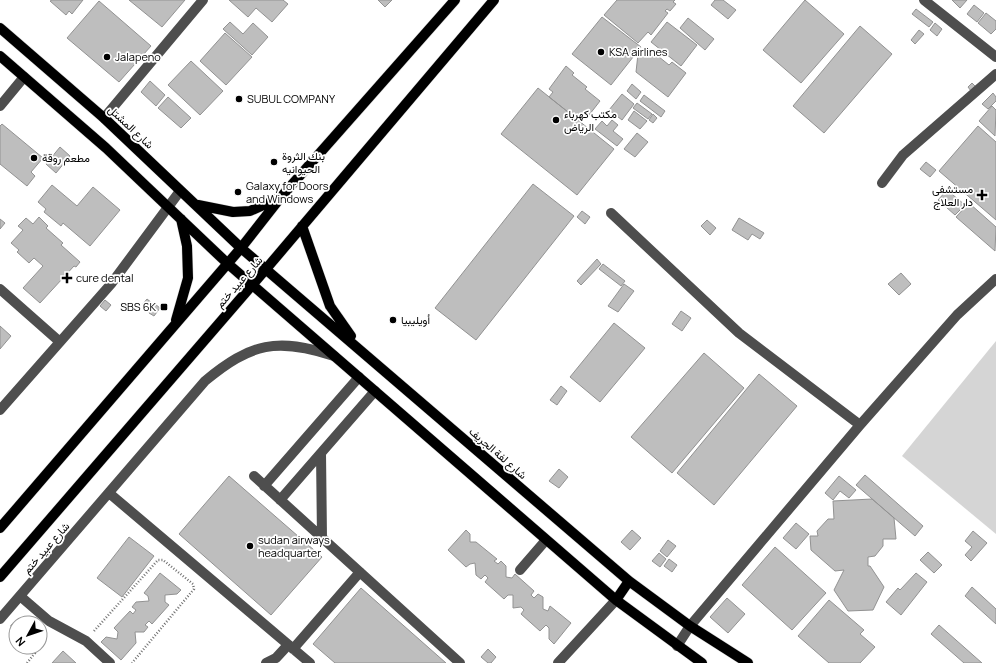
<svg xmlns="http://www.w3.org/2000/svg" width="996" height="663" viewBox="0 0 996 663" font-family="Manrope,Vazirmatn,sans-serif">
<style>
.green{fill:#d5d5d5}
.building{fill:#bebebe;stroke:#929292}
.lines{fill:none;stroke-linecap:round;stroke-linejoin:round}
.major-casing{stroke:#dbdbdb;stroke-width:11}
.path{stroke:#707070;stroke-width:2.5;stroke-dasharray:1 2;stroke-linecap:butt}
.minor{stroke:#4e4e4e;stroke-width:10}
.major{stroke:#000;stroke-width:10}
.poi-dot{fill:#000;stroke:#fff;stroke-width:1.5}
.labels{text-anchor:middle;stroke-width:3.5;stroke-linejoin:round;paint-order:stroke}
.poi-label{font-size:11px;fill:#000;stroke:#fff;text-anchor:start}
.street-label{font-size:11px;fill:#000;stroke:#fff}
</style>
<rect width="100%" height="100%" fill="#fff"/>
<path class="green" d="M996,341v193l-94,-78z"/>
<path class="building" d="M52,0h31l-11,14 -3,-3 -3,4 -16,-14z
M129,0h56l-23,27z
M229,0h54l5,4 -16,18 -16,-14 -8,9z
M378,0h14l-7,7z
M617,0h58l-2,2 3,2 -6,7 -3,-2 -2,2 3,2 -17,22 -3,-3 -10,11 -34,-28z
M715,0h8l13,10 -8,9 -17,-14z
M805,0l39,34 -43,49 -38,-33z
M952,0h15l-7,8z
M99,1l52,45 -32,36 -52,-44z
M974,5l10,8 -7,9 -10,-8z
M916,9l17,13 -4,5 -17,-13z
M986,13l10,8v8l-5,5 -13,-11z
M602,17l39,30 -30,38 -39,-31z
M688,18l26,21 -9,11 -25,-22z
M230,22l13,12 10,-11 15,14 -16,18 -29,-26z
M667,22l30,23 -16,21 -30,-24z
M935,23l7,6 -5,7 -7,-6z
M860,26l32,28 -68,79 -31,-27z
M919,30l5,4 -9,10 -4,-4z
M225,33l27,24 -26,28 -26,-24z
M648,48l21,17 3,-3 14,11 -18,24 -32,-25 2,-18z
M191,61l32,30 -23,24 -32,-30z
M566,66l8,7 -2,2 15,12 -2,2 15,12 -14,18 -6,-3 -3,3 -28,-22 4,-5 -4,-3z
M150,81l15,14 -9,11 -15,-14z
M972,83l4,4 -5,4 -3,-4z
M632,84l9,8 -5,7 -9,-8z
M538,88l76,61 -37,46 -76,-61z
M993,93l3,4v4l-8,8 -6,-5z
M622,94l12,10 -12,16 -13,-10z
M644,95l21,16 -4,6 -21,-16z
M168,97l23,21 -10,10 -23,-20z
M637,103l15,11 -4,5 -15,-11z
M992,106l4,4 -1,26 -16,-15z
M634,111l13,10 -7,8 -12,-9z
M653,114l4,4 -4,5 -4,-3z
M612,120l6,5 -5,6 10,8 -6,7 -22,-17 7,-8 5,5z
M2,124l41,34 -12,14 4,4 -8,10 -27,-22v-38z
M978,126l18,16v78l-57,-49z
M637,133l11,9 -13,15 -11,-8z
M60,147l10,9 -14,17 -10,-9z
M926,162l10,8 -6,7 -10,-8z
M533,184l41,32 -98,124 -41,-32z
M52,185l25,21 16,-19 27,23 -30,36 -27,-23 -2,3 -17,-14 2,-3 -8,-7z
M947,190l18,15 -10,10 -17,-15z
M969,203l27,24 -1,24 -39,-34z
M582,211l8,6 -5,7 -8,-7z
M39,217l9,9 -2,2 17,15 -2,2 19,17 -4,5 -2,-1 -34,37 -17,-15 20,-22 -9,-8 -5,5 -12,-11 2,-2 -8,-7 12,-13 -5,-4 8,-8 7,6z
M739,218l25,15 -4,6 -8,-5 -4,6 -16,-10z
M0,219l5,4 -5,6z
M707,220l9,8 -6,7 -9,-9z
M597,259l4,5 -20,21 -4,-4z
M603,264l22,17 -4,5 -22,-17z
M901,273l10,11 -12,11 -11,-11z
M624,284l10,7 -16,21 -10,-6z
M147,299l5,4 -5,6 -5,-4z
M105,300l6,5 -5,6 -6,-5z
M155,304l5,4 -6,8 -5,-3z
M681,311l10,7 -9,13 -10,-7z
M614,323l31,25 -45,54 -30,-25z
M0,326l11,10 -11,13z
M704,353l40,35 -72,85 -41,-36z
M759,374l38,32 -83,99 -37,-32z
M561,386l6,5 -10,14 -7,-5z
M559,469l9,8 -9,11 -10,-7z
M865,475l58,51 -8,10 -59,-51z
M229,476l93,81 -51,58 -92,-81z
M839,476l17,14 -7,8 -9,-7 -7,9 -8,-7z
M872,499l22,19 2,21h-13v7l-8,10 -7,1v9h2l14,21 -11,23 -25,1 -14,-21 10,-20 -9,1 -24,-21 -1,-14h8l-1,-5 11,-12h6l-1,-18z
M796,523l13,11 -13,15 -13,-11z
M466,530l4,4v8h6l21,17 -3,2 4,3 3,-3 5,5v11l6,1 3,-4 19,17 -3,4 3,3 4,-4 5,3v12l5,2 2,-5 21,17 -17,21 -5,-5v-11l-3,-3 -6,6 -19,-17 3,-4 -3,-3 -8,1v-13h-5l-4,4 -19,-17 3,-4 -3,-3 -4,4 -5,-4 -1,-12 -5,1 -4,3 -18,-17z
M632,530l9,8 -11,12 -9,-8z
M973,531l14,12 -16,18 -6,-6 7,-8 -7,-6z
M129,537l25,19 -32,41 -25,-19z
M668,540l8,6 -9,11 -7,-6z
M775,547l51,46 -34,37 -50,-45z
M928,552l14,13 -8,8 -14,-13z
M659,553l7,6 -6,8 -8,-6z
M669,559l8,6 -5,7 -8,-6z
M160,573l21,17 -4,4 -12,1v7l4,3 -17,19 -3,-3 -4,4 3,2 -4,5h-9l1,11 -15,17 -20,-18 5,-5 11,2 1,-7 -4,-4 16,-17 3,3 3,-4 -4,-3 4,-5 13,-1 -1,-5 -4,-3z
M916,573l11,9 -26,33 -15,-13 12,-14 2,2z
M972,587l24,22v15l-31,-28z
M361,588l85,75h-111l-22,-19z
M727,598l18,16 -17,19 -18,-16z
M829,600l35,30 -4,4 15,13 -15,16h-31l-31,-27z
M939,625l43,38h-18l-33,-29z
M488,649l8,8 -5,6h-3l-7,-6z
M63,651l13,12h-24z"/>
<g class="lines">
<g class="major-casing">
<path id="major" d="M0,28l104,90 137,130 388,333 61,45 58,37
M0,56l106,92 121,115 389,337 86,63
M198,205l35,7 17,-1 29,-13
M302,226l28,80 21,30
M176,320l12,-42 -1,-32 -6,-27
M0,528l241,-280 40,-51 174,-197
M0,577l266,-308 228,-269
M616,600l13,-19"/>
</g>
<path class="path" d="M11,625l5,5
M94,631l64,-71h5l30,24 1,5 -62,74
M27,663l8,-10v-6"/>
<path class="minor" d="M924,0l72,57
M0,106l24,-29
M104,118l99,-118
M882,183l21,-28 93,-81
M611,213l128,120 121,92
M0,289l60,53
M0,410l111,-126 69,-93
M321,453l1,85
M254,476l206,187
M264,486l95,-109
M109,493l201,170
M280,500l95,-109
M520,570l26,-30
M20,596l29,25 37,20 24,22
M0,619l205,-238c46,-38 72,-44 129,-25
M677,646l13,-20 170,-201 97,-110 39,-36
M293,649l67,-77
M266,663l10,-5 12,-13
M558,663l58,-63"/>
<use href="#major" class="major"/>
</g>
<g class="poi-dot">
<circle cx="601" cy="52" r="4"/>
<circle cx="107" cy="57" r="4"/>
<circle cx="239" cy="99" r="4"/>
<circle cx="556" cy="120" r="4"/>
<circle cx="34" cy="158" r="4"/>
<circle cx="274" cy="162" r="4"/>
<circle cx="238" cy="192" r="4"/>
<path d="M980 189h4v4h4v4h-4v4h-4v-4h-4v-4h4z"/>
<path d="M65 272h4v4h4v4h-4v4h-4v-4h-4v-4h4z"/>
<rect x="160" y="303" width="8" height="8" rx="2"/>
<circle cx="393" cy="320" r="4"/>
<circle cx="250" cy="546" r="4"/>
</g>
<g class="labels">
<g class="poi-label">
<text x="609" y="56">KSA airlines</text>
<text x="115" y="61">Jalapeno</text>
<text x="247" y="103">SUBUL COMPANY</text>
<text x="564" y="118">مكتب كهرباء<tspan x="564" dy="13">الرياض</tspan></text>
<text x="282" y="160">بنك الثروة<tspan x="282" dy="13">الحيوانيه</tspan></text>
<text x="42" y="162">مطعم روقة</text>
<text x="246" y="190">Galaxy for Doors<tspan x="246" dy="13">and Windows</tspan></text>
<text x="973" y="193" text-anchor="end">مستشفى<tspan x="973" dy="13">دار العلاج</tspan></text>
<text x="76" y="282">cure dental</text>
<text x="156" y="311" text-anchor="end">SBS 6K</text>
<text x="401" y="324">أويليبيا</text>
<text x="258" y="544">sudan airways<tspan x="258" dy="13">headquarter</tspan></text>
</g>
<g class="street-label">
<text transform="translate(131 127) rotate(43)" y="4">شارع المشتل</text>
<text transform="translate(239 282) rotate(-49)" y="4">شارع عبيد ختم</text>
<text transform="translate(498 453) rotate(41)" y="4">شارع لفة الجريف</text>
<text transform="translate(46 548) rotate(-49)" y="4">شارع عبيد ختم</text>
</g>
</g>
<g transform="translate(28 635) rotate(230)"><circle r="19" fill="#ffffff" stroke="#999999"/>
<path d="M0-3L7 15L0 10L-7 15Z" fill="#000000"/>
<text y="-6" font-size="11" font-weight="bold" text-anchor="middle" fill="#000000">N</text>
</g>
</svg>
